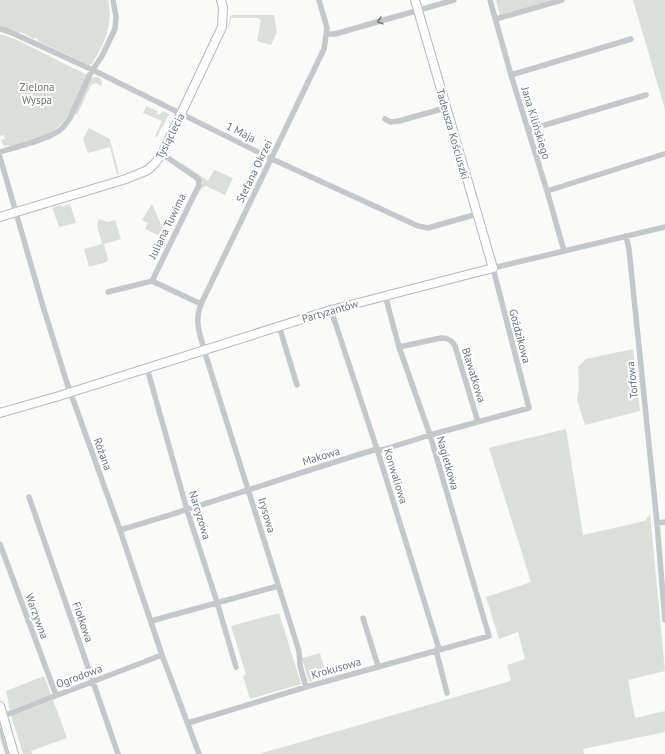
<svg xmlns="http://www.w3.org/2000/svg" width="665" height="754" viewBox="0 0 665 754" font-family="'PT Sans',sans-serif">
<style>
.green{fill:#dadfd7}
.lines{fill:none;stroke-linecap:round;stroke-linejoin:round}
.stream{stroke:#bbc7cb;stroke-width:2}
.secondary-casing{stroke:#b3babf;stroke-width:10}
.street{stroke:#c3c8cc;stroke-width:5.5}
.secondary{stroke:#fff;stroke-width:8}
.oneway{stroke:#6a7a87}
.labels{text-anchor:middle;stroke-width:4;stroke-linejoin:round;paint-order:stroke}
.park-label{font-size:11px;fill:#687a64;stroke:#fff}
.street-label{font-size:11px;fill:#657683;stroke:#fff}
</style>
<rect width="100%" height="100%" fill="#fafaf8"/>
<path class="green" d="M0,0h108c6,24 -4,44 -16,64l-3,1 -51,-24 -2,-3 -2,1 -13,-7 -2,1 -19,-7z
M497,0h56l-53,15 -4,-14z
M633,0h32v111l-1,-5z
M231,15h43l3,17 -6,13 -14,-4 4,-21 -3,-2h-27l-2,10 -1,-1z
M0,34l17,6 70,35c-8,17 -14,39 -29,52 -10,10 -35,17 -49,20v-2l-5,1 -3,-6 4,-1 -1,-4 -4,1z
M93,77h5l3,2 1,7 -6,-3 -5,2 -14,30 -2,-2 15,-35z
M146,106l11,5v3l2,1 4,-4 6,3 -12,23 -2,-1 7,-15 -19,-8z
M89,128l21,11 9,35 -2,1 -7,-28 -22,6 -5,-14z
M182,163l26,18 6,-11 19,8 -8,17 -19,-9 -4,2 -4,6 5,-12 -21,-18z
M70,204l6,19 -17,4 -6,-17 -1,-2 9,-3 1,2z
M152,204l10,23 9,5 -4,7 -22,-10 3,-6 -6,-3z
M99,219l8,3 8,-2 6,19 -17,5 4,15 -1,3 -18,5 -5,-18 18,-5 -5,-18z
M633,349l7,62 -55,14 -8,-26 2,-10 -1,-22 8,-8z
M566,429l17,106 62,-14 5,-7 15,157 -37,9 7,38 30,-7v21l-82,17 1,5h-325l252,-73 -4,-16 18,-6 -7,-27 -19,7 -13,-42 45,-15 -42,-134z
M279,613l22,71 -51,15 -7,-23 3,-2 -15,-48z
M320,653l6,24 -17,5 -7,-24z
M44,676l7,19 -41,15 -4,-19z
M53,700l14,38 -36,13 1,3h-9l-12,-39z
M0,722l1,1 9,31h-5l-5,-16z"/>
<g class="lines">
<path class="stream" d="M0,729l7,25"/>
<g class="secondary-casing">
<path id="secondary" d="M0,217l126,-38 22,-9 7,-7 7,-9 60,-127 1,-19 -2,-8
M0,413l59,-17 272,-86 162,-42 -78,-268
M0,706l14,48"/>
</g>
<path class="street" d="M490,0l21,75 36,116 17,60
M496,19l66,-19
M0,29l10,3 83,38 179,89 146,67 10,2 49,-14
M327,34h8l119,-34
M511,75l120,-36
M385,119l5,3 9,-1 46,-13
M528,130l118,-35
M0,152c16,-5 47,-12 60,-22 4,-3 7,-8 10,-12l20,-44 12,-18 13,-27 1,-12 -3,-17
M0,157l42,146 24,77 54,150 42,125 37,99
M547,191l117,-37
M626,236l3,13 28,274 8,97
M152,281l49,23
M108,292l44,-11 47,-96v-4l-2,-3 -35,-24
M331,310l46,139 62,200
M279,326l18,59
M399,347l42,-9c7,0 11,2 14,8l23,76
M147,368l40,142 30,92 19,65
M29,497l89,257
M657,523l8,-1
M120,530c86,-25 171,-55 257,-81l5,1 48,-15 99,-27 -36,-140 172,-41
M0,544l56,151
M363,618l15,48
M151,621l127,-35
M436,650l11,43
M306,687l-6,-21 -1,-15 -95,-301c-4,-17 -10,-28 -3,-46l123,-255 3,-21 -8,-28
M3,716l159,-61
M188,723l118,-36 183,-51 -59,-201 -31,-88 -14,-52"/>
<use href="#secondary" class="secondary"/>
</g>
<defs><path id="oneway-chevron" d="M-2-3.5L2.5 0L-2 3.5" fill="none" stroke-width="1.6" stroke-linecap="round" stroke-linejoin="round"/></defs>
<use class="oneway" href="#oneway-chevron" transform="translate(380 21) rotate(164)"/>
<g class="labels">
<g class="park-label">
<text x="37" y="91">Zielona<tspan x="37" dy="13">Wyspa</tspan></text>
</g>
<g class="street-label">
<text transform="translate(536 123) rotate(73)" y="4">Jana Kilińskiego</text>
<text transform="translate(241 132) rotate(27)" y="4">1 Maja</text>
<text transform="translate(453 134) rotate(74)" y="4">Tadeusza Kościuszki</text>
<text transform="translate(170 136) rotate(-63)" y="4">Tysiąclecia</text>
<text transform="translate(254 171) rotate(-64)" y="4">Stefana Okrzei</text>
<text transform="translate(167 226) rotate(-64)" y="4">Juliana Tuwima</text>
<text transform="translate(330 311) rotate(-16)" y="4">Partyzantów</text>
<text transform="translate(520 336) rotate(75)" y="4">Goździkowa</text>
<text transform="translate(474 375) rotate(73)" y="4">Bławatkowa</text>
<text transform="translate(632 380) rotate(-96)" y="4">Torfowa</text>
<text transform="translate(103 454) rotate(70)" y="4">Różana</text>
<text transform="translate(321 456) rotate(-17)" y="4">Makowa</text>
<text transform="translate(448 463) rotate(74)" y="4">Nagietkowa</text>
<text transform="translate(396 476) rotate(73)" y="4">Konwaliowa</text>
<text transform="translate(200 515) rotate(73)" y="4">Narcyzowa</text>
<text transform="translate(267 515) rotate(73)" y="4">Irysowa</text>
<text transform="translate(37 616) rotate(70)" y="4">Warzywna</text>
<text transform="translate(83 622) rotate(71)" y="4">Fiołkowa</text>
<text transform="translate(336 668) rotate(-16)" y="4">Krokusowa</text>
<text transform="translate(79 676) rotate(-20)" y="4">Ogrodowa</text>
</g>
</g>
</svg>
